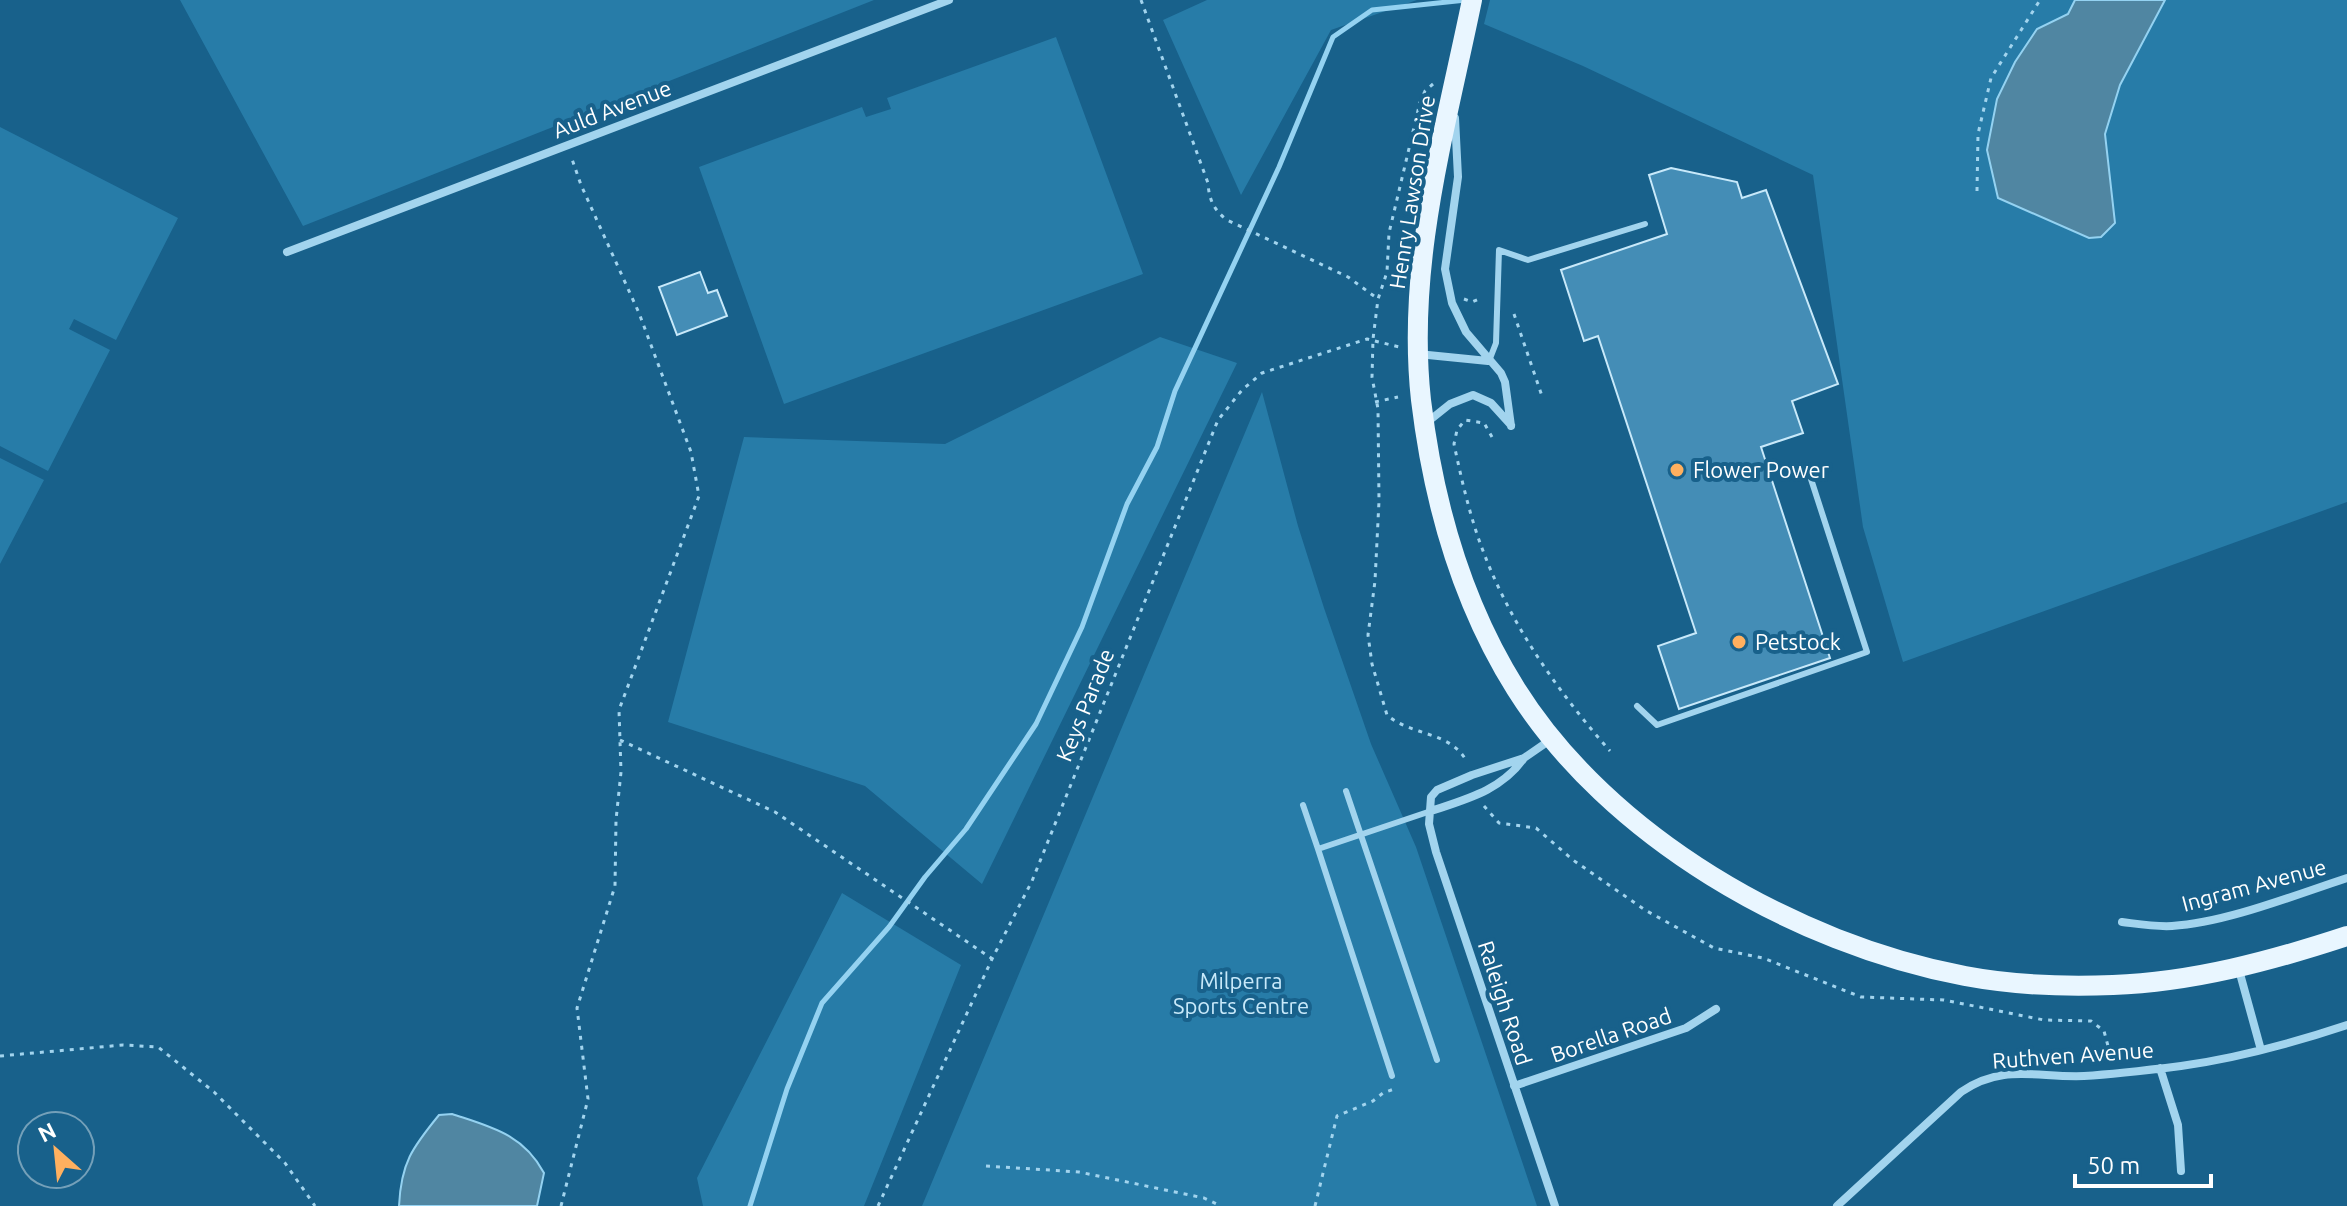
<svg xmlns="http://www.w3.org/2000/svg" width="2347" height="1206" viewBox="0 0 2347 1206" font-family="Ubuntu,sans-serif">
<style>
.green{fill:#277ca8}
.water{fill:#5086a2;stroke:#94d2f1;stroke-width:2}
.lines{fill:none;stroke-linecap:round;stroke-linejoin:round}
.stream{stroke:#94d2f1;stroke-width:5}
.building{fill:#448db6;stroke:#c8e9fa;stroke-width:2}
.path{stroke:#a2d4ee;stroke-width:3;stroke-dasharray:4 6;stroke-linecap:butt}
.lane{stroke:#a2d4ee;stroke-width:6}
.street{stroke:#a2d4ee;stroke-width:8}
.primary{stroke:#e9f6ff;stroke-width:20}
.poi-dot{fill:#ffb05f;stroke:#18618b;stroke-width:3}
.labels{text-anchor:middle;stroke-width:8;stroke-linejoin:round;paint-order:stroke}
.street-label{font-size:22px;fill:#fff;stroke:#18618b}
.poi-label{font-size:22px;fill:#fff;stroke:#18618b;text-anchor:start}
.park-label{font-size:22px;fill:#c8e9fa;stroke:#18618b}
</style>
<rect width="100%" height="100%" fill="#18618b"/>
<path class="green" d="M180,0h694l-571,226z
M1207,0h210l-86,30 -90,165 -78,-175z
M1490,0h857v502l-444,160 -40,-135 -50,-352 -230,-109 -99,-42z
M1056,37l87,237 -359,130 -85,-237 163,-60 4,10 25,-8 -4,-11z
M0,127l178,91 -62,122 -42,-21 -5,10 41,21 -62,121 -48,-25z
M1160,337l77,26 -255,521 -117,-98 -197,-64 76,-285 201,7z
M1262,392l36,134 26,82 47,136 45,103 121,359h-615z
M0,458l44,22 -44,84z
M842,893l119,72 -97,241h-161l-6,-28z"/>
<path class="water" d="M2075,0h90l-45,85 -15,49 10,89 -14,14 -12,1 -91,-40 -11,-48 10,-51 18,-37 22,-33 31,-15z
M452,1114c39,13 71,20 92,59l-7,33h-138c2,-43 13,-58 40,-91z"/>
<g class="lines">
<path class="stream" d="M750,1206l37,-117 35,-86 67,-76 36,-50 41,-48 70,-105 46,-97 45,-123 30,-57 18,-56 104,-224 54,-130 39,-27 94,-10"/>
</g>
<path class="building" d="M1671,168l66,14 5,16 24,-8 72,194 -46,17 11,32 -42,14 69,211 -151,51 -21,-63 38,-13 -98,-297 -14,5 -23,-71 106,-36 -18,-59z
M700,272l8,21 9,-3 10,26 -50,19 -18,-48z"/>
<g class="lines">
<path class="path" d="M1141,0l67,183c1,17 6,27 19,37l121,57 30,22
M1433,84l-8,7 -5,11 -31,131 -2,39 -9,27 -5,40 -1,38 6,32 1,92 -4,80 -7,54 4,29 15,51c24,21 64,16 80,47
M1977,191l1,-57 13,-56 49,-78
M1464,299l8,3 7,-3
M1514,314l29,85
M1375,402l23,-5
M1492,437l-8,-14 -19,-3 -8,10 -3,14c8,38 17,77 31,112 28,72 74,137 125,195
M620,740l155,72 216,146
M1484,806l15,17 37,5 37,32 72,50 69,38 49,10 98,39 83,3 100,20 47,1 13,10 8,30
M0,1056l123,-11 35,2 56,45 71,71 30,43
M986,1166l93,6 125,26 17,8
M561,1206l27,-107 -11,-91 38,-122 1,-66 5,-48 -2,-62 80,-214 -8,-44 -52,-139 -58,-128 -9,-26
M878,1206l114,-247 40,-78 186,-461 24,-30 20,-17 105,-34 32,8
M1315,1206l22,-90 36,-15 10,-8 11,-4"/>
<path class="lane" d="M1489,361l7,-18 3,-93 29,10 117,-36
M1637,706l20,19 210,-73 -57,-176
M1346,791l91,269
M1303,805l15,44
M1392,1076l-74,-227 113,-38"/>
<path class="street" d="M1455,118l3,59 -13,92 7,34 14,29 35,41 4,9 6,44
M287,252l662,-252
M1418,354l70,7
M1425,424l25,-20 23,-9 18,8 20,22
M1553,738l-29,20 -52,17 -35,15 -6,7 -2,27 7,28 119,354
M1431,811c36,-12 71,-21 93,-53
M2122,922c16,2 33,5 50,4 53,-3 123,-31 175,-48
M2239,970l22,80
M2160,1068l18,57 3,46
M1514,1086l172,-58 30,-19
M1837,1206l124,-114c42,-29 76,-14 123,-16 33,-2 65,-6 97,-10 57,-8 112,-23 166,-41"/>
<path class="primary" d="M1472,0c-27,132 -66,264 -51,400 12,100 41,203 95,289 93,148 279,255 449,287 48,9 99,11 148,9 80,-3 158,-24 234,-49"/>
</g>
<g class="poi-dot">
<circle cx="1677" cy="470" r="8"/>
<circle cx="1739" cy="642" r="8"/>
</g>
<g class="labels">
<g class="street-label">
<text transform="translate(612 109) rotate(-21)" y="8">Auld Avenue</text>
<text transform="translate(1412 192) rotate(-81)" y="8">Henry Lawson Drive</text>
<text transform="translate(1085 705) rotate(-68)" y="8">Keys Parade</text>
<text transform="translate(2254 885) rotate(-15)" y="8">Ingram Avenue</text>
<text transform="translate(1505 1003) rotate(72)" y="8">Raleigh Road</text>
<text transform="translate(1611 1035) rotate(-19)" y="8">Borella Road</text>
<text transform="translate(2073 1055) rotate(-4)" y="8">Ruthven Avenue</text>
</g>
<g class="poi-label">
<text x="1693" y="478">Flower Power</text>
<text x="1755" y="650">Petstock</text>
</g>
<g class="park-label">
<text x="1241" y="989">Milperra<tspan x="1241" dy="25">Sports Centre</tspan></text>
</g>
</g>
<g transform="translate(56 1150) rotate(333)"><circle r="38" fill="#18618b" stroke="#74a0b9" stroke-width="2"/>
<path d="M0-6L14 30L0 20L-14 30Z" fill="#ffb05f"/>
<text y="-12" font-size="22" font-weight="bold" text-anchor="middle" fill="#ffffff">N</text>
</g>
<path d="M2075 1174v12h136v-12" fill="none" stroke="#ffffff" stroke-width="4"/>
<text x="2087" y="1174" font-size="24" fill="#ffffff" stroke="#18618b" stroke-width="6" paint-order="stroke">50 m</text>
</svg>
